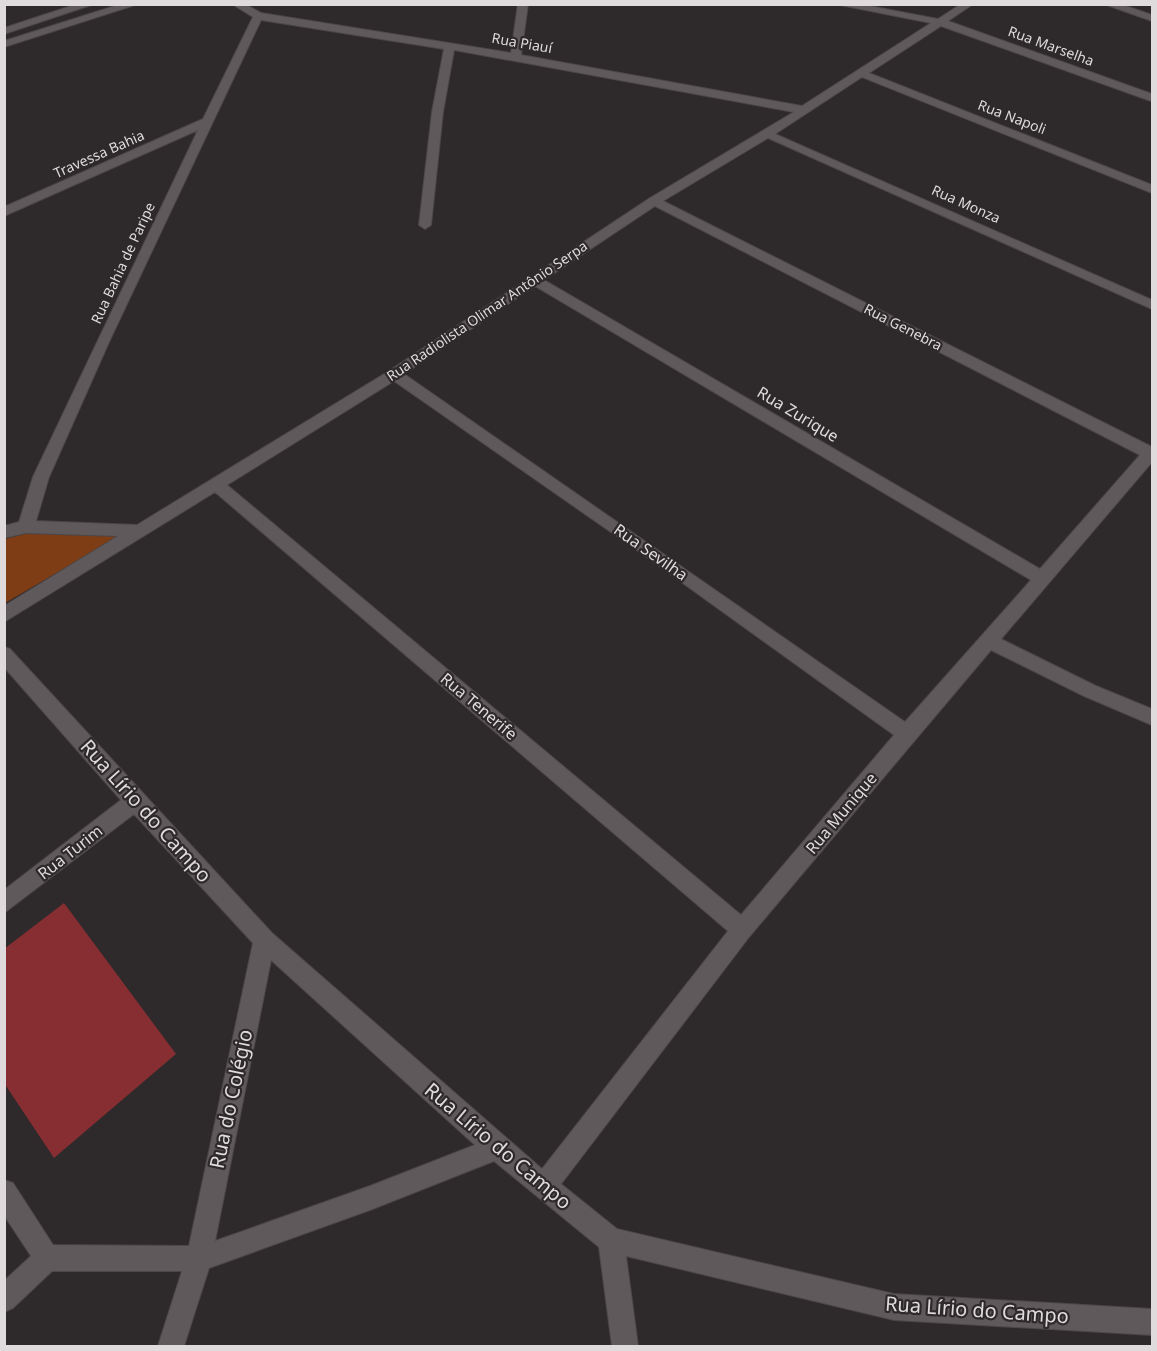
<svg xmlns="http://www.w3.org/2000/svg" width="1157" height="1351" viewBox="0 0 1157 1351" font-family="'Noto Sans',sans-serif">
<style>
.green{fill:#7e3d14}
.building{fill:#862e31}
.lines{fill:none;stroke-linecap:round;stroke-linejoin:round}
.street-casing{stroke:#4b4648;stroke-width:2}
.secondary-casing{stroke:#4b4648;stroke-width:2}
.street{fill:#5f595b;fill-rule:evenodd}
.secondary{fill:#5f595b;fill-rule:evenodd}
.labels{text-anchor:middle;stroke-width:4.5;stroke-linejoin:round;paint-order:stroke}
.far-street-label{font-size:14px;fill:#dfdbdc;stroke:#2e292b}
.street-label{font-size:16px;fill:#dfdbdc;stroke:#2e292b}
.near-street-label{font-size:20px;fill:#dfdbdc;stroke:#2e292b}
</style>
<rect width="100%" height="100%" fill="#2e292b"/>
<path class="green" d="M28,533l92,3 -115,67v-64z"/>
<path class="building" d="M64,903l112,151 -122,104 -50,-75v-134z"/>
<g class="lines">
<g class="street-casing">
<path id="street" d="M232,4h13l16,9 250,40 7,-49h10l-7,51 281,51 129,-83 -96,-19h24l79,15 23,-15h12l-25,17 204,73v7l-4,-1 -207,-74 -72,47 283,112v8l-290,-116 -87,57 377,166v9l-384,-171 -105,63 489,246v15l-151,177 95,47 56,23v16l-68,-29 -93,-46 -242,287 -188,247 56,45 277,65 258,15v26l-258,-15 -268,-64 12,90h-26l-13,-99 -105,-86 -124,49 -161,58 -25,78h-26l24,-75h-130l-39,37 -9,4v-31l27,-25 -27,-41v-35l9,3 40,62 136,1 64,-303 -119,-129 -130,99v-23l117,-90 -117,-133v-20l6,2 262,284 270,236 186,-238 -513,-439 -211,130v-16l114,-70 -92,-3 -22,5v-12l15,-4 14,-45 165,-347 -194,86v-9l199,-88 50,-102zM261,20l183,29 -12,63 -13,113 6,4 6,-4 12,-113 11,-62 340,62 -144,86 -261,173 -252,154 -101,-4 13,-44 60,-135zM655,206l485,249 -100,114 -496,-289zM535,286l496,294 -126,142 -501,-348zM394,381l247,172 253,182 -153,180 -514,-430zM271,960l204,185 -105,41 -155,55z
M1104,4h16l32,11v6z"/>
</g>
<g class="secondary-casing">
<path id="secondary" d="M77,4h17l-90,30v-6z
M121,4h17l-134,43v-6z"/>
</g>
<use href="#street" class="street"/>
<use href="#secondary" class="secondary"/>
</g>
<g class="labels">
<g class="far-street-label">
<text transform="translate(522 43) rotate(10)" y="5">Rua Piauí</text>
<text transform="translate(1051 46) rotate(20)" y="5">Rua Marselha</text>
<text transform="translate(1012 117) rotate(21)" y="5">Rua Napoli</text>
<text transform="translate(99 154) rotate(-24)" y="5">Travessa Bahia</text>
<text transform="translate(966 204) rotate(24)" y="5">Rua Monza</text>
<text transform="translate(123 263) rotate(-65)" y="5">Rua Bahia de Paripe</text>
<text transform="translate(487 311) rotate(-34)" y="5">Rua Radiolista Olimar Antônio Serpa</text>
<text transform="translate(903 327) rotate(27)" y="5">Rua Genebra</text>
</g>
<g class="street-label">
<text transform="translate(798 414) rotate(31)" y="6">Rua Zurique</text>
<text transform="translate(651 552) rotate(35)" y="6">Rua Sevilha</text>
<text transform="translate(479 706) rotate(40)" y="6">Rua Tenerife</text>
<text transform="translate(841 813) rotate(-50)" y="6">Rua Munique</text>
<text transform="translate(70 852) rotate(-38)" y="6">Rua Turim</text>
</g>
<g class="near-street-label">
<text transform="translate(146 811) rotate(48)" y="7">Rua Lírio do Campo</text>
<text transform="translate(231 1099) rotate(-78)" y="7">Rua do Colégio</text>
<text transform="translate(498 1146) rotate(40)" y="7">Rua Lírio do Campo</text>
<text transform="translate(977 1310) rotate(4)" y="7">Rua Lírio do Campo</text>
</g>
</g>
<rect width="1157" height="1351" fill="none" stroke="#dfdbdc" stroke-width="12"/>
</svg>
